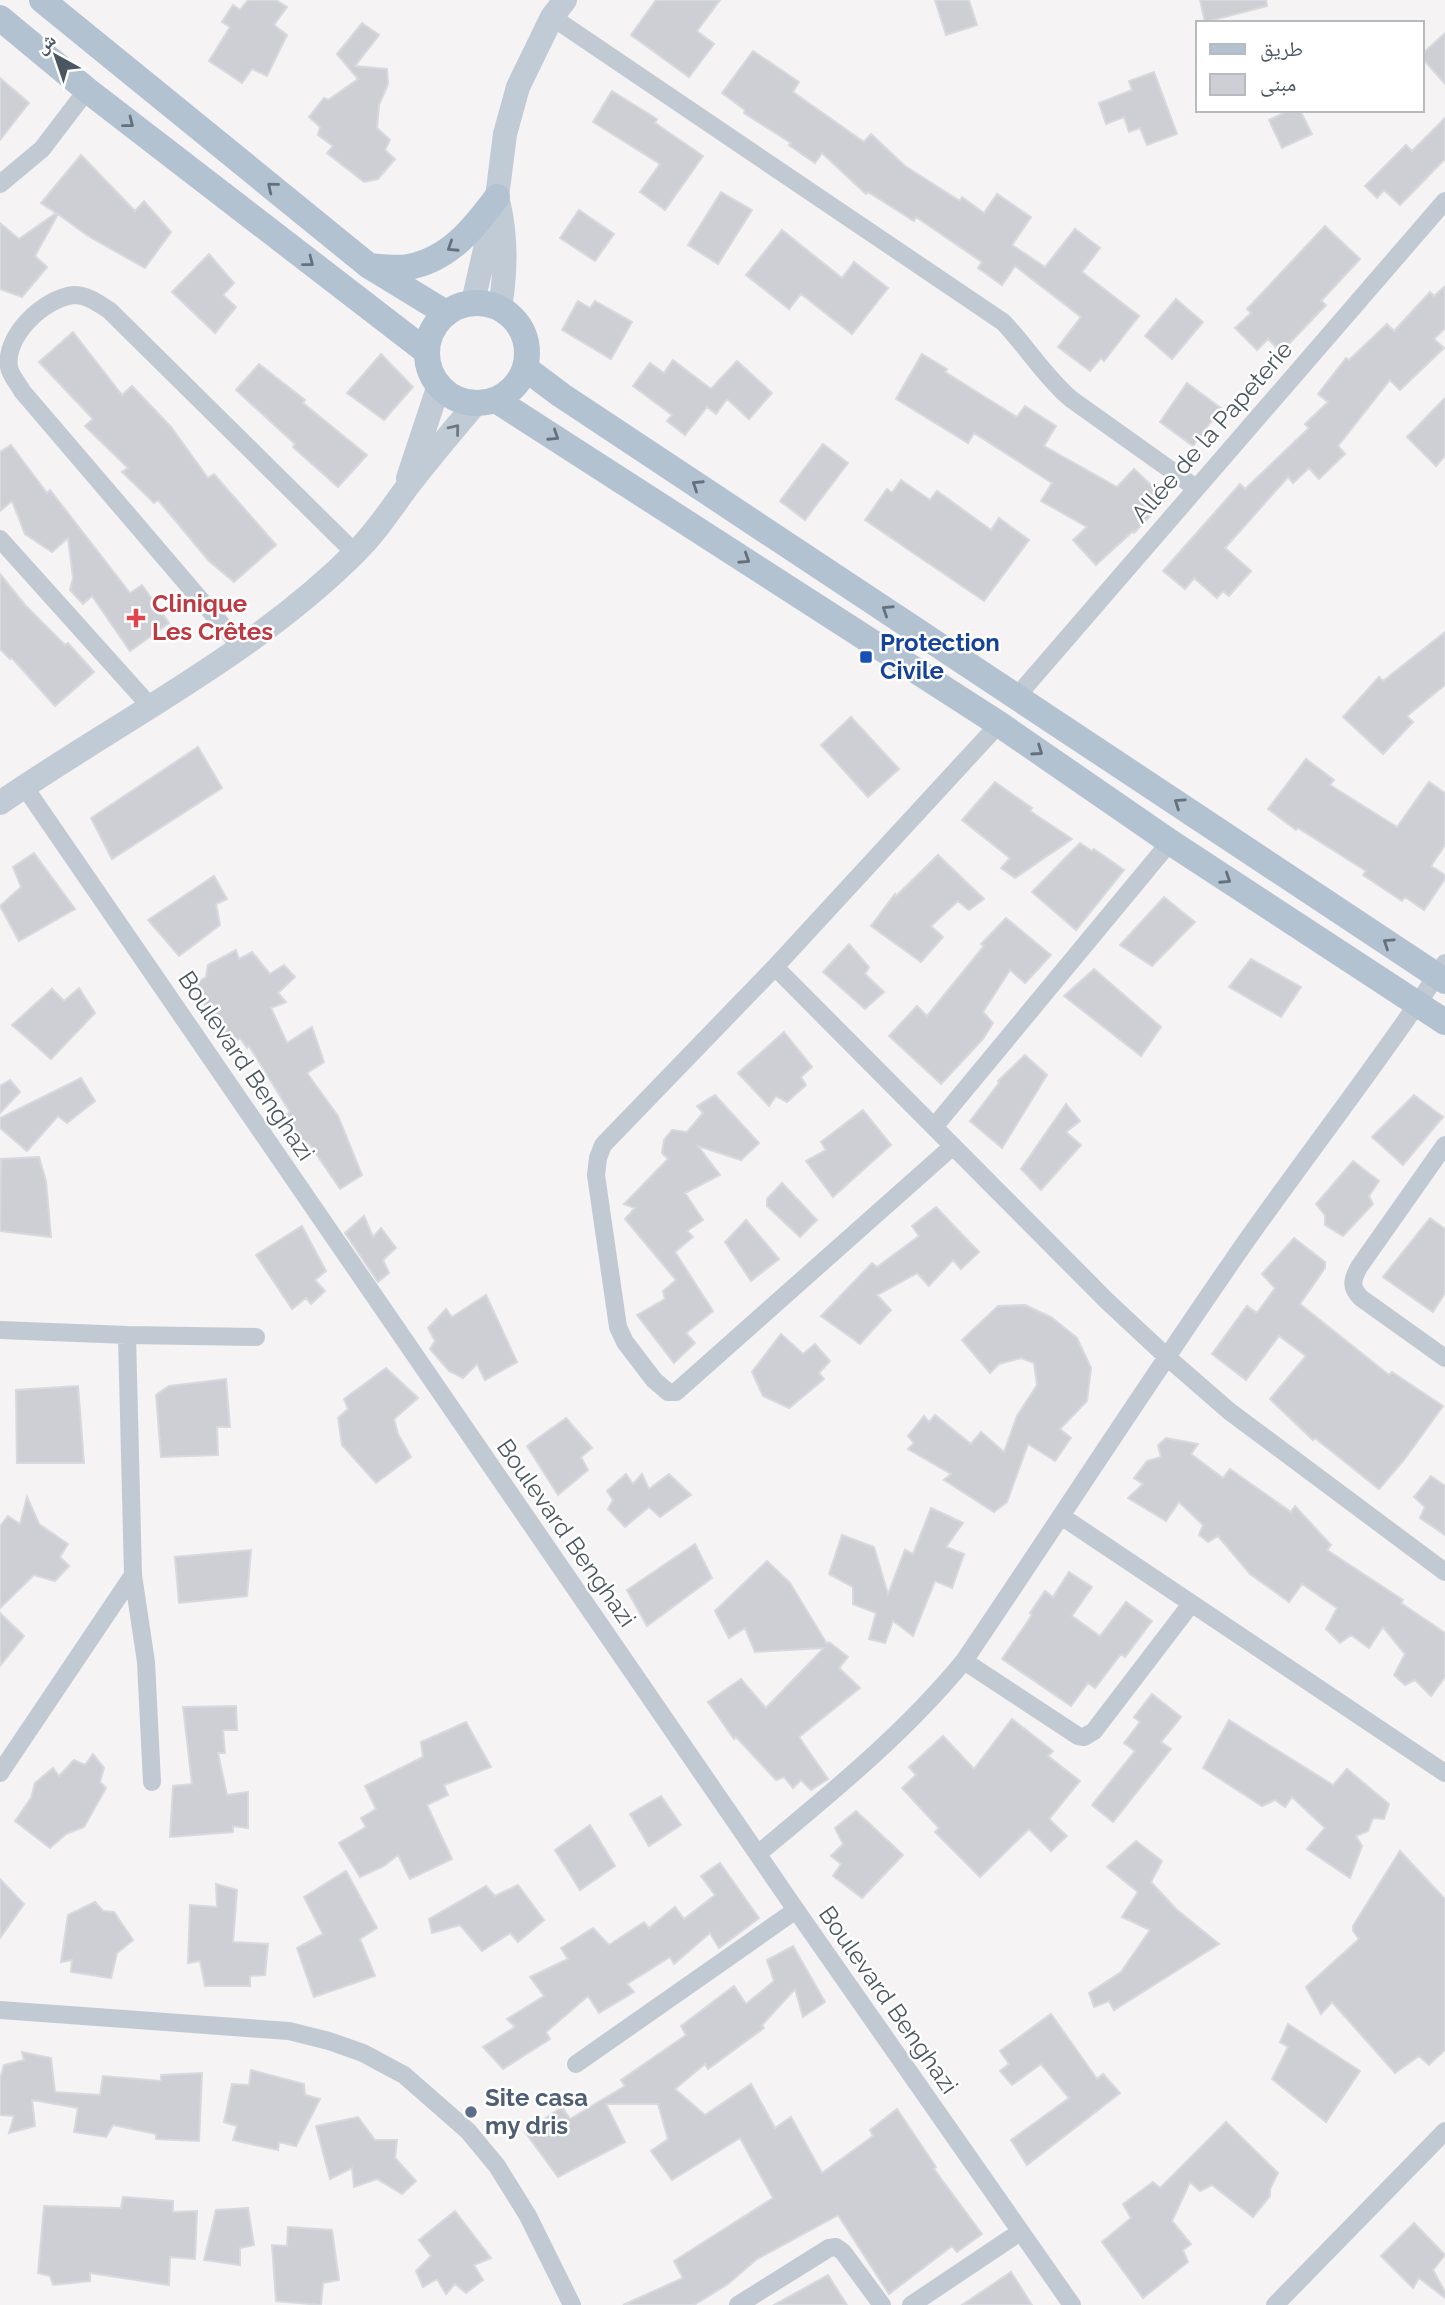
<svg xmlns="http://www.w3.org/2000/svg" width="1445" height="2305" viewBox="0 0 1445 2305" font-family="Raleway,'Noto Naskh Arabic',sans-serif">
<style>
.building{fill:#cdcfd5;stroke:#d7d9de;stroke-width:2}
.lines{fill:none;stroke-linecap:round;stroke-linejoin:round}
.street{stroke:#c1cad2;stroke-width:18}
.secondary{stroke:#c1cbd6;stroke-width:24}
.primary{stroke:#b3c2d1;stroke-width:26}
.oneway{stroke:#64717d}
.oneway2{stroke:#6e7984}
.health-dot{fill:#e0444e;stroke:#fff;stroke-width:2.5}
.transit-dot{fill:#1a4fb4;stroke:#fff;stroke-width:2.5}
.service-dot{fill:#5c6f8a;stroke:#fff;stroke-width:2.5}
.labels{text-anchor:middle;stroke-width:5;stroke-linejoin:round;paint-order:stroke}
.street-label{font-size:24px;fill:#4a5661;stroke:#fff}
.health-label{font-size:24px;font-weight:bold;fill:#be3a42;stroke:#fff;text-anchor:start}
.transit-label{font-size:24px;font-weight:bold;fill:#164399;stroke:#fff;text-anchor:start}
.service-label{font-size:24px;font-weight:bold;fill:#4e5e75;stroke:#fff;text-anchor:start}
</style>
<rect width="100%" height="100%" fill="#f5f3f3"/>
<path class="building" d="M248,0h28l11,7 -13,18 13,10 -20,41 -15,-7 -10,14 -33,-22 21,-34 -8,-5 11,-17 7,5z
M656,0h64l-23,31 17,13 -25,33 -58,-42z
M935,0h34l8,25 -31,10z
M1200,0h66l1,6 -62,16z
M362,23l17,12 -24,31 32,3 1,15 -9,21 -2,23 13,12 -5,10 10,9 -17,20 -14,3 -37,-29 6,-7 -15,-11 2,-8 -11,-10 15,-19 4,2 30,-21 -21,-25z
M1445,33v51l-23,-26v-4z
M753,51l46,31 -6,10 71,50 7,-8 34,32 55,35 2,-4 22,16 13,-19 34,23 -19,28 33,22 30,-38 25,19 -18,24 57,44 -35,45 -3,-3 -11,13 -32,-24 23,-30 -66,-51 -13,19 -24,-17 4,-6 -66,-45 -2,4 -46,-29 -2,2 -44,-41 -7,10 -26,-18 2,-2 -47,-30 1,-3 -23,-17z
M1154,72l23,62 -30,11 -7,-17 -11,4 -5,-15 -18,7 -7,-21 33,-13 -3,-9z
M0,78l29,25 -29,37z
M612,91l45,28 -2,4 48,33 -38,54 -25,-18 20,-28 -67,-42z
M1290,110h10l12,24 -30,14 -13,-28z
M1445,118v41l-45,46 -16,-15 -7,8 -12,-12 41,-41 6,6z
M81,155l54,56 9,-10 27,31 -26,36 -57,-32 -30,-22 -23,42 12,11 -25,30 -22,-8v-66l19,16 37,-26 -15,-10z
M721,192l31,18 -34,54 -30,-19z
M579,210l35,24 -19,27 -35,-23z
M1325,226l35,33 -39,42 5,4 -45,47 -13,-13 -11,11 -22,-22 16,-15 -4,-4z
M782,230l60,48 12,-16 34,26 -36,46 -51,-40 -12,15 -43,-34z
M209,254l25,29 -11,12 13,12 -21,26 -43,-41z
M1445,286v42l-11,11 10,9 -44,42 -10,-10 -52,66 7,8 -26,25 -10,-11 -16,15 -5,-6 -63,71 26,23 -22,25 -6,-5 -6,7 -23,-20 -9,11 -22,-18 77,-87 5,5 64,-61 -4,-4 23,-22 -10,-8 28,-36 3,2 38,-36 7,7 36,-39 4,4z
M1176,299l27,23 -31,37 -27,-23z
M578,301l12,7 5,-7 37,21 -21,37 -49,-29z
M73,332l49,63 10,-9 39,41 37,51 6,-4 62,71 -42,37 -25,-21 -51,-61 -4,3 -32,-31 6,-4 -43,-42 8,-7 -54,-57z
M381,354l32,33 -29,33 -37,-27z
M922,354l25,15 -2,3 72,45 8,-11 31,20 -12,20 73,41 17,-18 32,30 -32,34 -1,-2 -37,34 -23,-25 14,-13 -46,-26 11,-18 -78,-50 -6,10 -72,-44z
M673,360l38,29 26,-28 35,32 -23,26 -22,-20 -11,15 -9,-7 -22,28 -18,-14 5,-6 -39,-29 17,-23 14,10z
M259,364l46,36 -2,3 64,52 -29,32 -45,-40 2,-3 -59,-54z
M1187,383l34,25 -28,38 -33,-24z
M1445,398v58l-9,10 -29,-29z
M823,444l25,19 -43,57 -25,-19z
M11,445l36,48 3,-3 80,103 12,-8 27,38 -39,28 -38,-55 -9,8 -13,-14 3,-12 -5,-40 -16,14 -27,-18 -13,-33 -12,10v-59z
M901,480l29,20 7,-9 54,39 8,-12 30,22 -45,61 -119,-81 22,-31 5,4z
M0,574l25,31 40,40 3,-2 26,29 -39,34 -43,-48 -2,1 -10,-10z
M1445,632v53l-38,31 6,6 -30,32 -40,-37 36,-40 4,4z
M851,717l48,52 -31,28 -47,-52z
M198,747l24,41 -110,71 -21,-41z
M1306,759l28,21 -4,5 67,42 32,-45 16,11v52l-14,21 14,9v4l-21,31 -19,-13 -3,4 -39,-26 3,-4 -68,-43 -2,2 -28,-21z
M995,782l37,26 -2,3 42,28 -57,39 -14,-10 9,-10 -48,-38z
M1080,843l12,8 2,-2 30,21 -48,60 -44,-38z
M34,853l41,56 -56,32 -19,-35 21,-19 -8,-20z
M938,855l46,44 -15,11 -11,-9 -27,25 12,11 -22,25 -50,-36 24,-32 1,2z
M214,876l13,23 -11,5 4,21 -41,31 -31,-36z
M1164,897l31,25 -43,44 -32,-21z
M1006,918l45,37 -26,28 -15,-13 -27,42 10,11 -10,16 -42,45 -52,-48 28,-30 10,10 57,-70 -3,-2z
M849,944l20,23 -4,7 19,18 -19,17 -42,-37z
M236,950l3,9 13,-7 18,22 14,-9 11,12 -17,16 8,9 -15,6 16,35 25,-16 12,35 -17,11 31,43 24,59 -22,14 -32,-47 -4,3 -23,-26 9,-7 -41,-66 -2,2 -7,-10 -9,7 -39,-60 14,-8 2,-12z
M1251,959l50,28 -20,30 -52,-30z
M1094,969l67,58 -20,29 -77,-60z
M79,988l16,25 -44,46 -39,-34 40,-36 12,12z
M784,1032l28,35 -11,10 5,8 -19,17 -11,-6 -7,10 -31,-33z
M1025,1055l22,20 -45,73 -32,-27 29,-38 -1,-2z
M81,1078l14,23 -28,22 -9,-7 -31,35 -27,-23v-10z
M10,1080l10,12 -20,21v-27z
M715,1095l44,48 -18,17 -43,-14 22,29 -35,18 18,27 -16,11 6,6 -18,15 38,59 -27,22 9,10 -21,20 -37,-48 28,-16 -2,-8 13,-11 -51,-61 10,-11 -11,-4 44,-45 -6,-6 2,-13 8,-10 15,2 16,-19 -6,-7z
M1414,1095l29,22 -40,48 -31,-28z
M1066,1104l14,17 -14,11 15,13 -40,45 -20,-21z
M863,1110l28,35 -58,52 -27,-36 20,-11 -5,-8z
M39,1157l7,24 5,56 -51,-6 1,-72z
M1353,1161l26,20 -10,15 4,8 -30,32 -18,-11v-10l-9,-11z
M782,1183l35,37 -17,17 -33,-31v-7z
M936,1207l43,45 -18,17 -8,-9 -24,26 -12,-13 -40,22 14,15 -31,34 -39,-28 51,-53 5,4 42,-31 -7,-10z
M364,1216l9,21 8,-9 15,20 -13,12 6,13 -11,9 -33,-49z
M1430,1218l15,11v64l-12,19 -50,-35z
M746,1220l33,39 -28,22 -26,-39z
M302,1226l24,45 -11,9 10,11 -14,13 -5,-6 -14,11 -36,-54z
M1294,1238l31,24v6l-25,36 89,71 3,-3 51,34 -39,54 -25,29 -64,-51 -2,2 -43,-41 36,-43 -27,-20 -33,44 -34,-26 35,-48 10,7 18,-25 -13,-14z
M486,1295l31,67 -32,18 -8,-16 -14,14 -14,-7 -19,-22 5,-8 -7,-13 18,-19 6,8z
M1025,1305l26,12 26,21 14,30 -4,33 -27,28 11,9 -16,23 -27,-17 -21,58 -13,10 -50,-32 7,-6 -43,-25 6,-6 -6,-7 16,-20 5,6 6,-7 36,29 10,-12 23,20 13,-36 20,-31 -3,-22 -13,-5 -22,6 -9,9 -28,-33 36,-34z
M781,1334l22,20 12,-10 15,17 -11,12 5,6 -35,29 -26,-12 -11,-24z
M386,1368l32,30 -24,21 4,15 13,23 -35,26 -34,-38 -4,-27 10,-9 -4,-10z
M226,1379l4,48h-13l1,28 -57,2 -5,-62 13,-9z
M78,1386l6,77h-67l-1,-73z
M566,1418l26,30 -11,9 7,13 -30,25 -31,-49z
M1166,1438l32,6 -7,10 32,24 7,-9 61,43 4,-6 36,39 -4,5 76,50 -2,3 44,30v44l-14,19 -16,-16 -10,5 -11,-10 11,-21 -22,-27 -14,21 -18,-13 -11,8 -14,-14 11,-21 -35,-24 -13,18 -39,-28 -32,-38 -10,6 -9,-7 4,-10 -24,-23 -13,19 -38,-23 15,-14 -9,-6 13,-17 14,-4 -3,-12z
M626,1474l7,10 9,-10 7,15 20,-15 22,21 -31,22 -11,-10 -24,20 -17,-18 5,-9 -6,-9z
M1431,1476l14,10v49l-25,-17 5,-11 -11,-10z
M27,1497l12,27 29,20 -8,13 9,9 -14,15 -21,-6 -34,33v-82l8,-10 12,8z
M931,1508l32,15 -17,24 18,7 -12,34 -17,-7 -22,55 -20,-15 -8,22 -16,-4 7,-26 -23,-9v-17l-24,-13 13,-39 32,12 14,47 17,-44 8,4z
M695,1544l17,34 -65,48 -20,-36z
M251,1550l-4,46 -68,7 -4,-46z
M767,1561l23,22 37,61 2,-2 19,15 -9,11 21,20 -61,49 29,42 -17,11 -10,-10 -8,8 -9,-11 -8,3 -40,-43 -2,2 -26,-37 33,-23 25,29 58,-60 -69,4 -10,-24 -16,10 -14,-27z
M1069,1572l23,15 -20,29 28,20 26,-34 26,19 -27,36 -4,-3 -26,34 -7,-5 -17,23 -69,-47 30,-44 -2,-2 15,-22 8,6z
M0,1613l24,23 -24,30z
M1152,1694l29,23 -20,25 10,7 -58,73 -21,-17 43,-54 -11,-8 16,-21 -6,-5z
M236,1706l1,24h-14l2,23h-7l9,42 21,-3v36l-15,-2v6l-63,5 3,-51 19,-2 -9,-77z
M1012,1719l41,32 -5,5 32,25 -31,38 18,17 -16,15 -22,-22 -49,48 -45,-45 4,-4 -37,-40 14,-13 -7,-8 34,-31 31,33z
M1229,1720l104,65 14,-16 42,35 -5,15 -11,-1 -5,13 -12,5 6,10 -12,32 -43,-29 18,-21 -33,-31 -7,10 -10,-7 -13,6 -59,-38z
M466,1722l25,45 -47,18 4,10 -21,10 25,54 -42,20 -12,-24 -14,11 -24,11 -21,-34 27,-16 -5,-9 15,-9 -11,-23 58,-29 -2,-15z
M93,1754l11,14 -4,14 6,6 -22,39 -18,7 -16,14 -35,-27 16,-23 4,-15 18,-15 6,8 15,-16 11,5z
M661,1796l20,29 -32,21 -19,-32z
M856,1811l47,44 -41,43 -29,-22 8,-12 -10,-8 12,-12 -8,-16z
M590,1825l25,41 -35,24 -25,-40z
M1136,1841l26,20 -11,21 25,27 43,35 -105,66 -5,-9 -15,6 -5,-14 32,-21 29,-42 -28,-13 16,-25 -31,-25z
M1400,1851l45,48v151l-16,15 -10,-9 -24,17 -63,-71 -11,12 -15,-27 53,-48 -6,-8v-5z
M720,1863l39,55 -40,30 -9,-15 -36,31 -4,-7 -43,27 7,8 -35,21 -11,-17 -42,36 4,7 -47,30 -20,-22 32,-20 -8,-8 37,-23 -14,-19 38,-18 -7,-11 32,-20 16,17 35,-23 5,6 26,-21 9,12 31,-24 -14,-19z
M346,1871l31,57 -17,11 15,37 -61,21 -17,-49 26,-14 -19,-37z
M0,1879l24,25 -24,34z
M216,1884l21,6 -4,52 35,2 -3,31 -15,1v10h-45l-5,-25 -12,2 2,-58 27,2z
M518,1885l26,35 -26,22 -8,-9 -28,18 -22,-26 -28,8 -3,-14 57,-33 9,10z
M95,1902l8,9 11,1 19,28 -16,13 -6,25 -40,-6 1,-12 -11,2 7,-47z
M793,1946l32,56 -22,15 -8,-28 -33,36 2,3 -56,41 -3,-5 -30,25 30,26 46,-31 24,44 16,-11 31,56 51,-37 -3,-6 27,-21 39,58 -2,2 48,65 -25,18 -5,-6 -63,48 -51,-79 -81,44 -29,25 -34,21h-71l60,-27 -9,-17 99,-63 -33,-60 -68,42 -21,-29 17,-12 -10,-35h-52l19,38 -67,35 -33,-45 37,-25 8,12 55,-33 -4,-6 65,-45 -5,-9 53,-40 12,18 28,-23 -7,-21z
M1051,2014l46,65 6,-5 17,19 -93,72 -16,-25 58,-42 -28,-34 -29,21 -12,-14 9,-7 -9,-13z
M1288,2024l72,47 -34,51 -54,-43 16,-32 -8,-5z
M22,2052l29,6 4,34 45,3 3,-19 58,5v-6l41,-2 -3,68 -43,-2v-5l-43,-9 -7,12 -32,-5 4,-24 -46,-8 3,26 -26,7 5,-17 -14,-1v-36l4,-14 20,-5z
M251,2070l53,14 1,11 15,4 -24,47 -17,-4 -1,8 -45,-10 4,-14 -13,-4 8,-38 17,1z
M358,2117l17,23h22l-2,18 21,23 -14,13 -25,-15 -23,8 -2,-19 -22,11 -14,-53z
M1226,2122l52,51 -8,16v7l-17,21 -41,-32 -12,6 -10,-9 -18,39 19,23 -8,6 5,12 -45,36 -41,-56 29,-24 -8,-14 30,-22 7,6z
M123,2197l50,4v11l24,-1 -2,48 -25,-2 -1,28 -79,-12v8l-37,4 -3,-9 -12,-3 6,-67 77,2z
M248,2208l6,37 -14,3v17l-36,-5 12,-50z
M455,2211l36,47 -17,7 9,15 -17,13 -11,-9 -9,10 -9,-15 -14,8 -7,-16 15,-15 -12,-16z
M1414,2223l31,32 -12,15 12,22v6l-26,-20 -6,10 -32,-32z
M288,2227l44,3 7,50 -16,3 -2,22 -45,-4 -4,-56 15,1z
M1011,2272l21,33h-70z
M828,2275l19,30h-73z"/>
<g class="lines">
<path class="street" d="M552,17l451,305c24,25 42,55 68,77l125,89
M0,184l42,-35 45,-59
M0,539l150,167
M241,647l-219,-256c-4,-8 -12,-16 -13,-24 -5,-31 35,-69 65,-72 13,0 24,8 35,15l246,243
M1017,696l428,-495
M24,786l772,1124 276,395
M775,967l332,334 60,56 62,54 216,161
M934,1127l236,-285
M1445,1145l-86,122c-7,13 -9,20 2,31l84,60
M953,1146l-277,246h-8l-14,-12 -29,-38 -7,-15 -22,-152 2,-17 5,-13 172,-178 224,-243
M0,1330l127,5 129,2
M1061,1516l384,257
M133,1575l13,87 6,120
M964,1661l114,75 6,1 10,-6 97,-127
M0,1773l133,-198 -6,-240
M759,1853c72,-60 145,-119 205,-192 90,-133 177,-268 269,-401 69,-100 145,-195 212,-297
M0,2010l289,21 40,10 34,12 41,22 64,56 29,35 31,50 44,89
M576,2064l220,-154
M738,2305l91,-57 7,-1 7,5 39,53
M911,2305l109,-73
M1275,2305l170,-174"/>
<path class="secondary" d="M499,205c8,35 7,67 1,103
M473,302l24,-105 8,-63 13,-47 34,-70 13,-17
M408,478l31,-93
M0,803c119,-82 253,-148 356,-251 18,-18 31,-37 46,-58 23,-31 49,-61 74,-91"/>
<path class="primary" d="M42,0l327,266 77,47
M0,18l87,72 340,262
M369,266c13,1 27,3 39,1 41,-7 66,-39 89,-70
M427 353a50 50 0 1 1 100 0a50 50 0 1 1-100 0Z
M525,368l36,27 884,586
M496,400l503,324 171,118 275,180"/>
</g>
<defs><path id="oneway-chevron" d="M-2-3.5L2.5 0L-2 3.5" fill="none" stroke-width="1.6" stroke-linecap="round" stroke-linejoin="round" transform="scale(1.75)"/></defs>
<g class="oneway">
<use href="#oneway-chevron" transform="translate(129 123) rotate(38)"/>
<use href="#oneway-chevron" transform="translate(272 187) rotate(-141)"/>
<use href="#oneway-chevron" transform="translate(452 247) rotate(147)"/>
<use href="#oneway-chevron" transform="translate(309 262) rotate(38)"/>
<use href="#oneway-chevron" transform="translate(554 436) rotate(33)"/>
<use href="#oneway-chevron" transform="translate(697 485) rotate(-147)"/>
<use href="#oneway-chevron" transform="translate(745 559) rotate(33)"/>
<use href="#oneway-chevron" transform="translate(887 610) rotate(-147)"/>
<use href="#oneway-chevron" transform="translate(1038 751) rotate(35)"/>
<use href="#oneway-chevron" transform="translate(1179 803) rotate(-146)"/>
<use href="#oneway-chevron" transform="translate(1226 879) rotate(33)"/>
<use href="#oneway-chevron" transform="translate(1388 943) rotate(-146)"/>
</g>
<use class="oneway2" href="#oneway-chevron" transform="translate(455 429) rotate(-51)"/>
<path class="health-dot" d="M132.5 607.5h7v7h7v7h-7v7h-7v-7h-7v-7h7z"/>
<rect class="transit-dot" x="859" y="650" width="14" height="14" rx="3.5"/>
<circle class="service-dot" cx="471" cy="2112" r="7"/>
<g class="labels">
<g class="street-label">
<text transform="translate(1212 432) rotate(-49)" y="8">Allée de la Papeterie</text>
<text transform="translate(246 1066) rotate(56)" y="8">Boulevard Benghazi</text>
<text transform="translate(566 1533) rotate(55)" y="8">Boulevard Benghazi</text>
<text transform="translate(888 2000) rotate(55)" y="8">Boulevard Benghazi</text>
</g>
<g class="health-label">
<text x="152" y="612">Clinique<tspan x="152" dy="28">Les Crêtes</tspan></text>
</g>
<g class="transit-label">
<text x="880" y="651">Protection<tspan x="880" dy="28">Civile</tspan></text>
</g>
<g class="service-label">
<text x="485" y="2106">Site casa<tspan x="485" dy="28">my dris</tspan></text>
</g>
</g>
<rect x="1196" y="21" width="228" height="91" fill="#ffffff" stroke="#b7bbc0" stroke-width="2"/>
<rect x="1210" y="44" width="35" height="10" fill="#b3c2d1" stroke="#b7bbc0" stroke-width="2"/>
<text x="1260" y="56" font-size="21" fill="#4a5661">طريق</text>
<rect x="1210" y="74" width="35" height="21" fill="#cdcfd5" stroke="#b7bbc0" stroke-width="2"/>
<text x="1260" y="91" font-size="21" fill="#4a5661">مبنى</text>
<g transform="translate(56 56) rotate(320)" stroke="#ffffff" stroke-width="5" paint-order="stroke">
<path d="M0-5L12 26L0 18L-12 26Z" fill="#4a5661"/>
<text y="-10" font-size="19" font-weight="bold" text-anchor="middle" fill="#4a5661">ش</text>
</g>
</svg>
